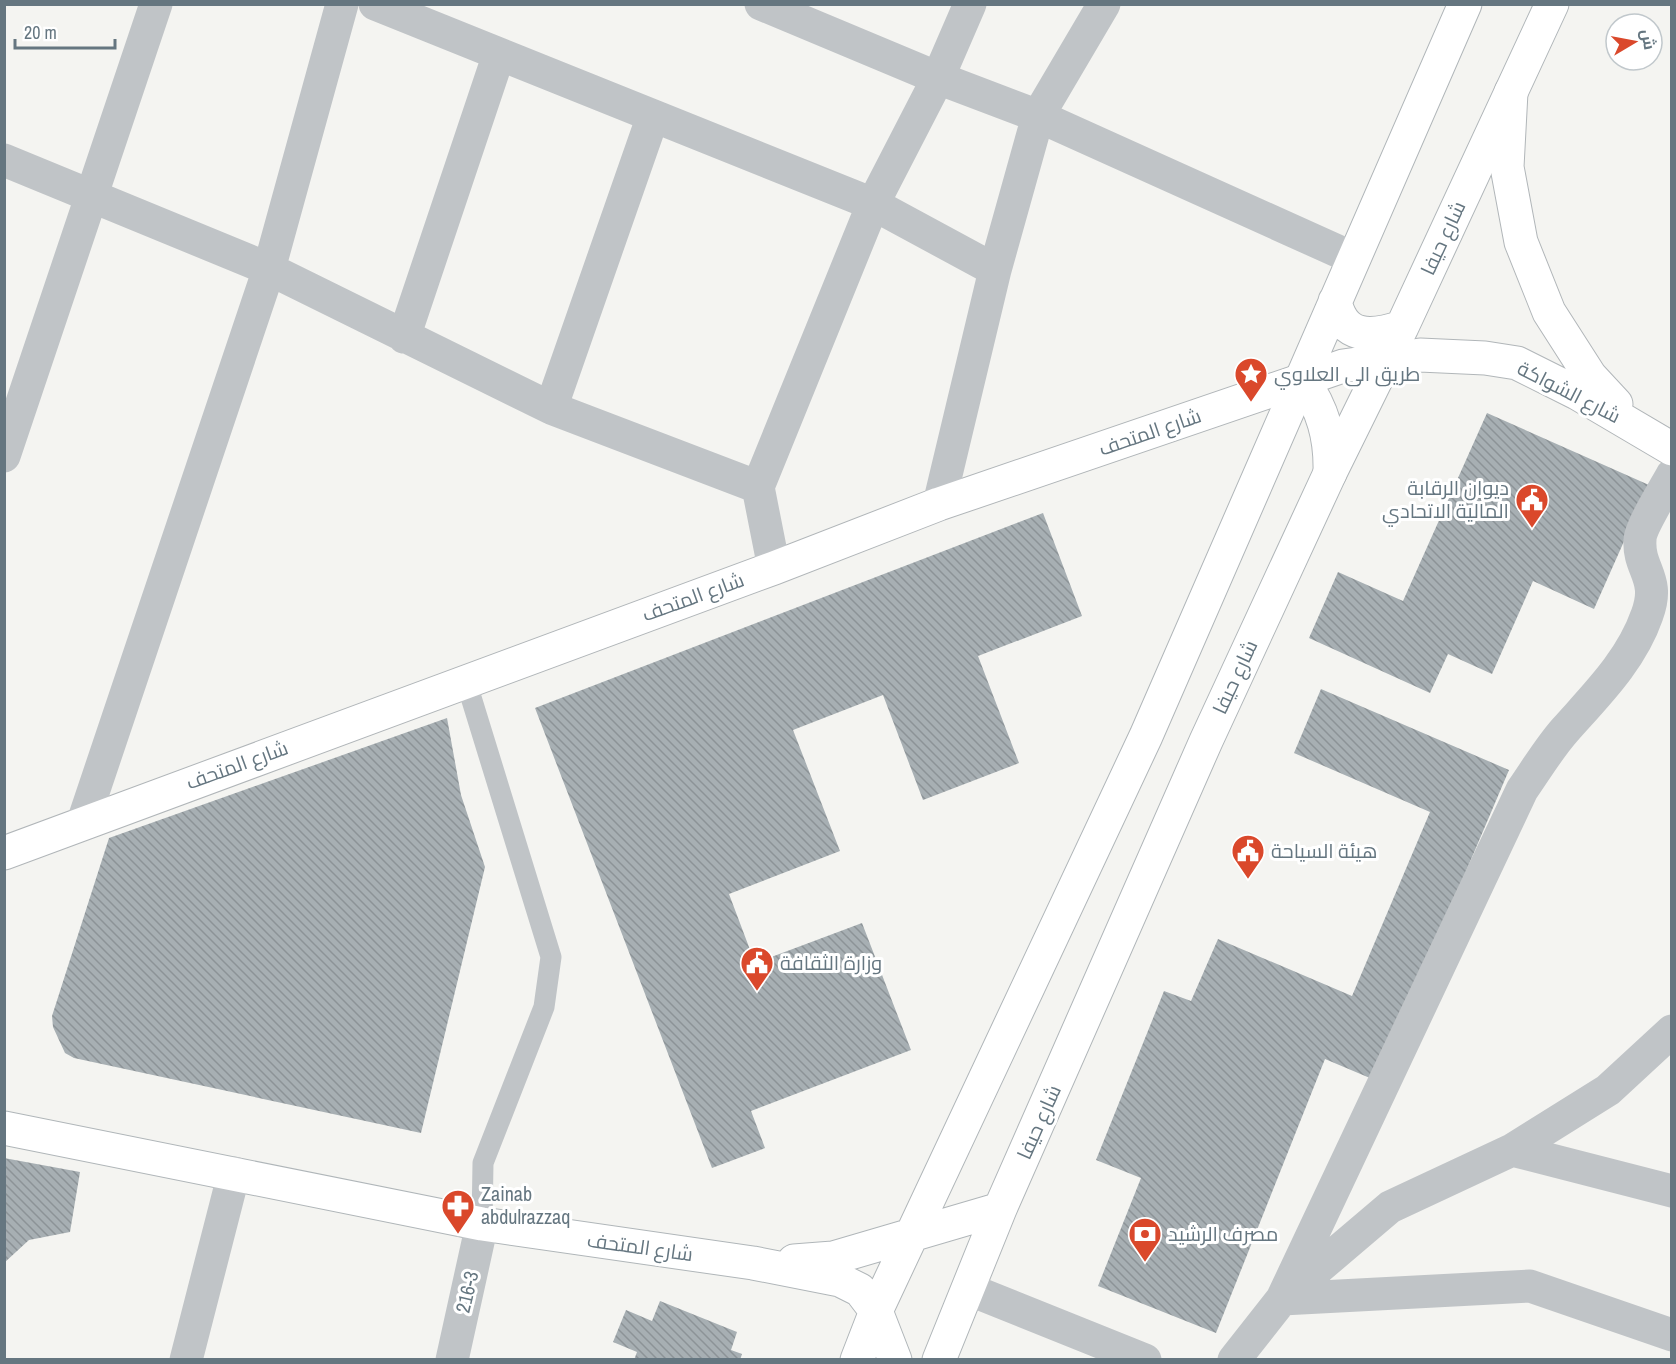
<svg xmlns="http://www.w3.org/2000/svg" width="1676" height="1364" viewBox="0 0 1676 1364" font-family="'Archivo Narrow',Cairo,sans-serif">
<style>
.building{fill:url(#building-back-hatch)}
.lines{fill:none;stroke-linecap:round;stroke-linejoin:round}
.secondary-casing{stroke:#b0b6b9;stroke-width:35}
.primary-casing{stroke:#b1b6b9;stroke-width:35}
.lane{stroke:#c0c4c7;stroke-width:21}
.street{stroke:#c0c4c7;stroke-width:33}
.secondary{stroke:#fff;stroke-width:33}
.primary{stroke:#fff;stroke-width:33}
.labels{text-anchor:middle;stroke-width:6;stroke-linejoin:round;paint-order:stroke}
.street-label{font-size:20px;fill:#657680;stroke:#fff}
.poi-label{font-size:20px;fill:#657680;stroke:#fff;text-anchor:start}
</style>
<defs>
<pattern id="building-back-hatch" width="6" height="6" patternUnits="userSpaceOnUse" patternTransform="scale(1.5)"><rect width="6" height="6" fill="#a7afb3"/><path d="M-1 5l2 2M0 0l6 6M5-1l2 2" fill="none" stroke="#8c9397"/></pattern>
</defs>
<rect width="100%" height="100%" fill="#f4f4f1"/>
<path class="building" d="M1487,413l162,72 -55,124 -61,-28 -41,93 -44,-20 -18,39 -121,-55 29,-66 65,29z
M1043,513l39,103 -104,40 41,107 -96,37 -40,-105 -90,35 47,121 -111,43 26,69 107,-40 49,127 -160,61 14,37 -53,20 -177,-460z
M1321,689l188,81 -132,311 -52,-22 -109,274 -118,-47 43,-108 -45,-18 68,-169 27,10 27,-62 134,57 78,-184 -136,-59z
M447,718l14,77 24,72 -64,266 -347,-75 -9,-5 -12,-26 -1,-11 57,-178z
M4,1158l76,14 -10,60 -41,8 -25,23z
M660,1301l77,31 -6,18 11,4 -2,6h-106l3,-8 -24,-10 13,-32 26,11z"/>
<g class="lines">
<g class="secondary-casing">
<path id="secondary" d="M1335,301c8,39 37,36 67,26
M4,1128l478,96 271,39 87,17 20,10 16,21 19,49
M794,1261l39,-3 167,-49
M857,1360l19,-49 270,-575 319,-732
M939,1360l61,-151 206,-468 124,-268 72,-146 150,-323"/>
</g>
<g class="primary-casing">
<path id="primary" d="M1511,92l-4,75 14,75 28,70 41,64 26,28
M1302,379c21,30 29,58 28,94
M4,853l770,-285 165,-64 404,-138 77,-11 65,3 32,5 60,30 95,56"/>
</g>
<path class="lane" d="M466,681l85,276 -7,50 -61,156 -1,61"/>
<path class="street" d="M375,4l498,200 122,66
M761,4l177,74 100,38 315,142
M4,160l265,109 282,139 207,79
M404,337l95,-283
M551,408l102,-292
M4,456l152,-452
M939,504l56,-234 43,-154 66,-112
M774,568l-16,-81 115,-283 65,-126 32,-74
M83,822l186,-553 73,-265
M1512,1150l160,41
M968,1289l177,71
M1290,1292l100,-85 122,-57 96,-60 64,-59
M1282,1299l248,-13 142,49
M186,1360l48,-187
M452,1360l30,-136
M1234,1360l48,-61 240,-509c14,-20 27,-42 43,-60 31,-35 66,-69 82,-115 14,-37 -9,-45 -7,-75 0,-12 25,-52 32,-65"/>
<use href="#secondary" class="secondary"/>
<use href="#primary" class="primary"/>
</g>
<defs>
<g id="sight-pin" transform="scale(1.725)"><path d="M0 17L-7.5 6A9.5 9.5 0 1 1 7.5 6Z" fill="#da482b" stroke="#fff"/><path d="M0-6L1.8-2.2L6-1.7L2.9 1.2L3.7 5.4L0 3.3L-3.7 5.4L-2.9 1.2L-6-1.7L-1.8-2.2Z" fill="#fff"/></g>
<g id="civic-pin" transform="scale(1.725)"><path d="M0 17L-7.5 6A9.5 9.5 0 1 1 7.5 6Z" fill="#da482b" stroke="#fff"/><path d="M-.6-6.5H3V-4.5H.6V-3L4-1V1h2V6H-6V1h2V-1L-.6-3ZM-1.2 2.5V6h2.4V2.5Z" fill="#fff"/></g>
<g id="pharmacy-pin" transform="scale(1.725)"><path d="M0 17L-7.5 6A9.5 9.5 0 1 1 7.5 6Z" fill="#da482b" stroke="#fff"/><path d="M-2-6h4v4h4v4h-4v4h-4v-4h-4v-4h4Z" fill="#fff"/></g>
<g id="bank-pin" transform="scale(1.725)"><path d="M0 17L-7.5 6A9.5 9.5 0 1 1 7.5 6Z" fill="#da482b" stroke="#fff"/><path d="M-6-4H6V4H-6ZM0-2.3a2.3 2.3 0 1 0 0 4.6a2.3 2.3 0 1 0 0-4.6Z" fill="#fff"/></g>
</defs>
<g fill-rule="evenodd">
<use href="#sight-pin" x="1251" y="374"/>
<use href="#civic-pin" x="1532" y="500"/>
<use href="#civic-pin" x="1248" y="851"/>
<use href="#civic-pin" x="757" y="963"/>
<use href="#pharmacy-pin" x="458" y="1206"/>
<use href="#bank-pin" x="1145" y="1234"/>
</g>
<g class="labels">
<g class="street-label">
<text transform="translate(1443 238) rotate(-65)" y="7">شارع حيفا</text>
<text transform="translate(1569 392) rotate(27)" y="7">شارع الشواكة</text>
<text transform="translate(1150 432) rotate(-19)" y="7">شارع المتحف</text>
<text transform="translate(693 597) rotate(-20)" y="7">شارع المتحف</text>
<text transform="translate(1235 677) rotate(-65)" y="7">شارع حيفا</text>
<text transform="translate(237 765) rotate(-20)" y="7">شارع المتحف</text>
<text transform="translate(1039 1122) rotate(-66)" y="7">شارع حيفا</text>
<text transform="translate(640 1247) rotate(8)" y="7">شارع المتحف</text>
<text transform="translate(467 1292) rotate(-77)" y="7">216-3</text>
</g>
<g class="poi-label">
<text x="1274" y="381">طريق الى العلاوي</text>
<text x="1509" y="495" text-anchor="end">ديوان الرقابة<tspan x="1509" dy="23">المالية الاتحادي</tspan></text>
<text x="1271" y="858">هيئة السياحة</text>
<text x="780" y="970">وزارة الثقافة</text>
<text x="481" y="1201">Zainab<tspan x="481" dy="23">abdulrazzaq</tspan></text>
<text x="1168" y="1241">مصرف الرشيد</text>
</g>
</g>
<rect width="1676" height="1364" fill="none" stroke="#657680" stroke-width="12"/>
<g transform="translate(1634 42) rotate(80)"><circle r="28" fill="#ffffff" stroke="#c1c8cc" stroke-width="1.5"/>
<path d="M0-4.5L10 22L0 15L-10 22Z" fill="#da482b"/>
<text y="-9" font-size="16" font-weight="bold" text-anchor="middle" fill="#657680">ش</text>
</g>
<path d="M15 39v9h100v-9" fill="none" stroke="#657680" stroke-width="3"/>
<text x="24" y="39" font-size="18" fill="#657680" stroke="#ffffff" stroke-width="4.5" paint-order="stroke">20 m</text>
</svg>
